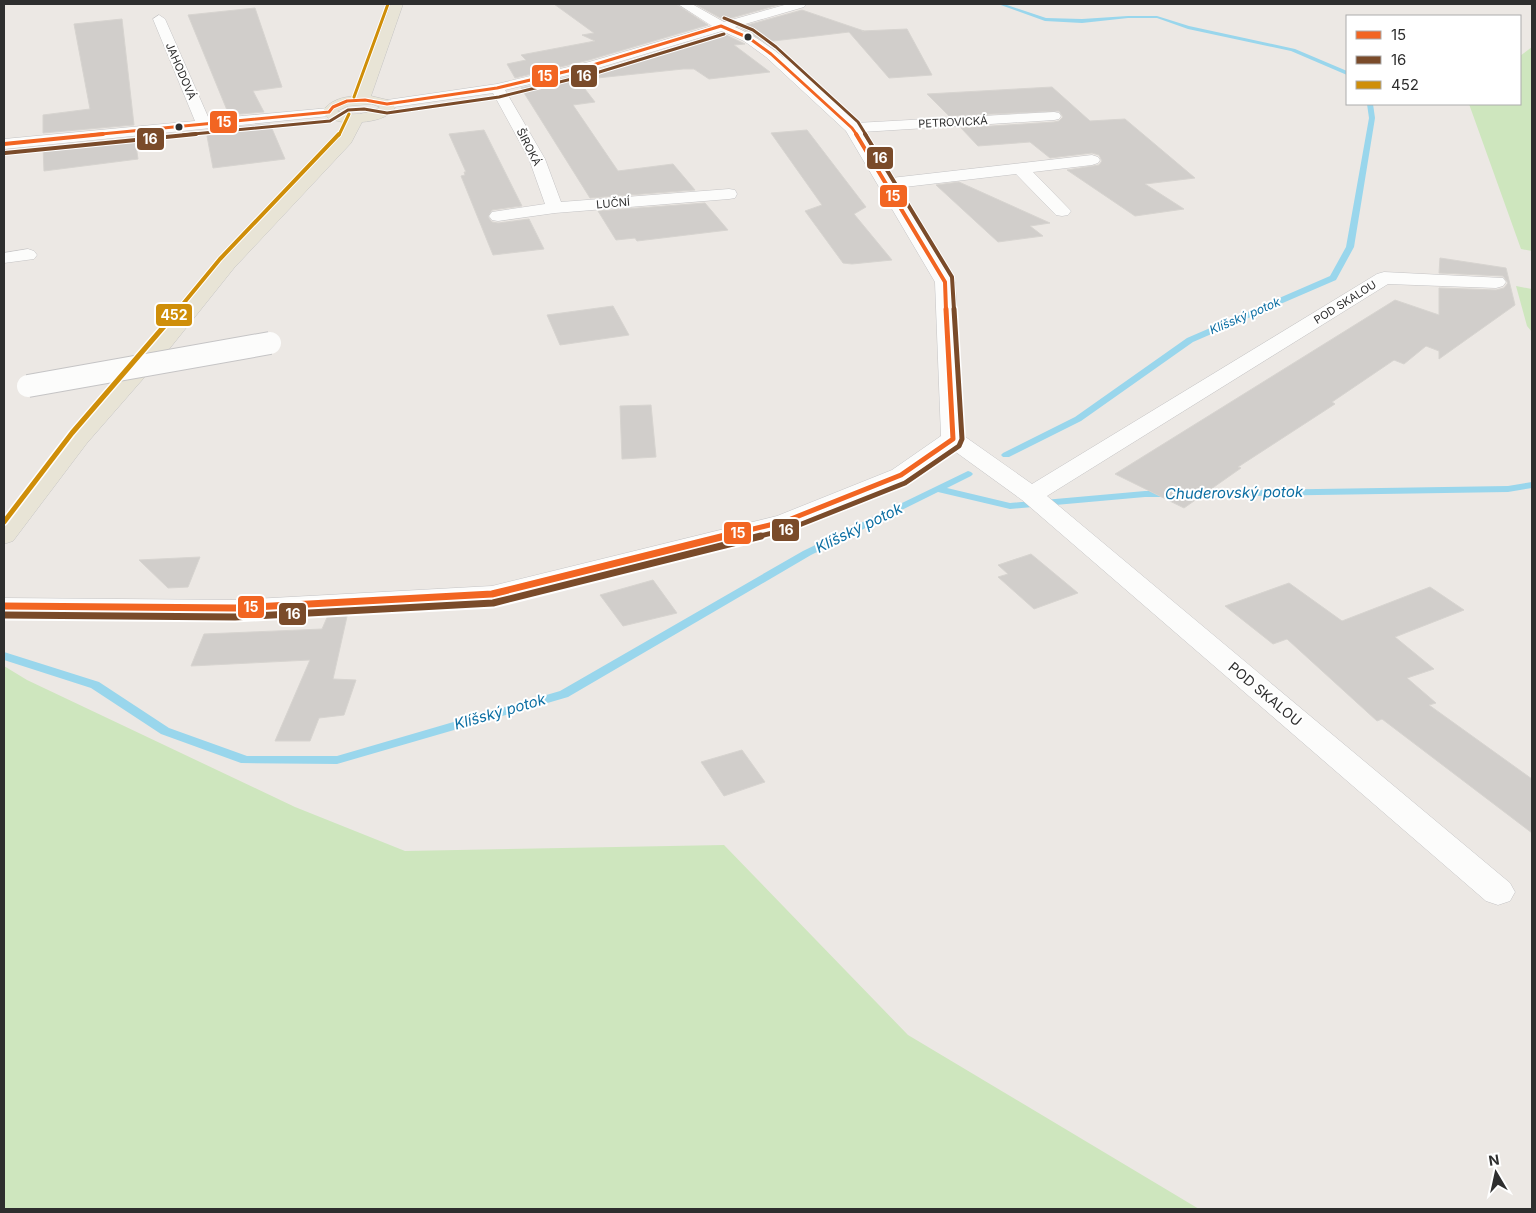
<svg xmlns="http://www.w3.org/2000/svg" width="1536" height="1213" viewBox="0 0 1536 1213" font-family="Inter,sans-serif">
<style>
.green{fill:#cee6be}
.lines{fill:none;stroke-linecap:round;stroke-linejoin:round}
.stream{fill:#99d6ec;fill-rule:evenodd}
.building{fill:#d1cecb;stroke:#d7d4d0}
.minor-casing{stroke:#c5c4c5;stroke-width:1}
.major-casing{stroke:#c6c5c4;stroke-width:1}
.minor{fill:#fcfcfb;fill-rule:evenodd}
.major{fill:#e8e4d6;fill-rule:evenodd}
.minor-bridge-casing{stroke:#c5c4c5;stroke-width:24;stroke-linecap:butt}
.minor-bridge{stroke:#fcfcfb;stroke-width:22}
.bus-1-far3-casing{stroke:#fff;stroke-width:5}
.bus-1-far2-casing{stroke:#fff;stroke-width:6}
.bus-1-far1-casing{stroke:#fff;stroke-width:8}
.bus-1-casing{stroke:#fff;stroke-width:11}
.bus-2-far3-casing{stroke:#fff;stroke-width:5}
.bus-2-far2-casing{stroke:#fff;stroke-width:6}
.bus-2-far1-casing{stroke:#fff;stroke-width:8}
.bus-2-casing{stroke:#fff;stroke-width:11}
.bus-3-far2-casing{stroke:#fff;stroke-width:5}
.bus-3-far1-casing{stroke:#fff;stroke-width:6}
.bus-3-casing{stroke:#fff;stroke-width:8}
.bus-1-far3{stroke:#f26522;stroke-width:3}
.bus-1-far2{stroke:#f26522;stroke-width:4}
.bus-1-far1{stroke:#f26522;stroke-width:5}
.bus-1{stroke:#f26522;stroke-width:7}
.bus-2-far3{stroke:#7a4b2a;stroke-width:3}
.bus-2-far2{stroke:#7a4b2a;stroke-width:4}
.bus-2-far1{stroke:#7a4b2a;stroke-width:5}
.bus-2{stroke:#7a4b2a;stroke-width:7}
.bus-3-far2{stroke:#cf8e09;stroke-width:3}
.bus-3-far1{stroke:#cf8e09;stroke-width:4}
.bus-3{stroke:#cf8e09;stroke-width:5}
.bus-dot{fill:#2e2e2e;stroke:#fff;stroke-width:2}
.labels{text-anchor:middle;stroke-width:4;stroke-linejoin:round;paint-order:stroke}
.far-street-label{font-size:11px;fill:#2e2e2e;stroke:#fff}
.far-water-label{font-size:12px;font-style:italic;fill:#0d6fa3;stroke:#fff}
.street-label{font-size:14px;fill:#2e2e2e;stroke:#fff}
.water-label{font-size:15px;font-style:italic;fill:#0d6fa3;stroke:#fff}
.line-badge{stroke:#fff;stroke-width:2}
.badge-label{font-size:14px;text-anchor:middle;font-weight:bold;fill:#fff}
</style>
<rect width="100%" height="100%" fill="#ece8e4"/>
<path class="green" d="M1532,47v204l-11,-2 -52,-145h51v-48z
M1516,286l16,3v43l-5,-6z
M4,666l23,14 268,127 110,44 319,-6 184,190 291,174h-1195z"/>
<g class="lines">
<path class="stream" d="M998,4h6l42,14 36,1 46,-3h29l32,10 106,23 52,22v4l-56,-24 -103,-22 -31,-11h-29l-46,5 -37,-2z
M1367,104h6l2,14 -21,129 -18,33 -143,62 -112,79 -72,36h-6l-2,-2 2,-2 72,-36 112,-79 143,-62 16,-29 23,-129z
M968,471l3,1 2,2 -2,2 -24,12 63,15 135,-12h26l5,3 -5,3h-26l-135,12 -72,-17 -127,63 -243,142 -231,67 -96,-1 -80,-29 -70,-46 -87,-28v-8l95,30 70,46 78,28h90l223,-65 243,-140z
M1532,482v6l-24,4 -319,5 -5,-3 5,-3 319,-5z"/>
</g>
<path class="building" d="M554,4h122l32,21 -119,35 -74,18 -8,-14 19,-4 -5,-5 74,-14 -13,-6 12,-2z
M695,4h87l-58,16z
M255,8l27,79 -29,4 11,21 -35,3 -41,-100z
M802,10l62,21h-2l45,-2 25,46 -43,3 -40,-46 -84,10 -25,-15z
M122,19l12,106 -91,8v-18l47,-6 -16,-85z
M722,33l23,11 -11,1 36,27 -61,7 -15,-10h-11l-105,11 17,22 -22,3 45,66 55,-7 22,26 -105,8 -69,-110 78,-18z
M1052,87l38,34 35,-2 70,59 -50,6 39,25 -49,7 -68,-46 32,-5 3,-4 -3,-6 -7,-2 -42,5 -20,-16 -52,4 -17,-18 93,-6 5,-1 4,-4 -4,-6 -110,5 -22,-22z
M270,124l15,35 -72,9 -6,-32 30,-4 -2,-5z
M484,130l38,76 -30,4 -4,7 4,5 6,1 31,-4 15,30 -51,6 -32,-79 4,-1 -1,-3h2l-17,-38z
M807,130l59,77 -12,7 38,46 -40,4 -9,-1 -38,-52 17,-6 -51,-72z
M135,138l3,21 -94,12 -1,-24z
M959,182l91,41 -20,3 13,10 -45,6 -62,-57z
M705,203l23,27 -91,11 -2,-3 -19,2 -18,-29z
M1440,258l66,10 9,37 -76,54v-8l-13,-5 -22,18 -10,-4 -62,42 3,2 -97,63 3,1 -57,40 -69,-34 280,-174 44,15v-27l57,2 8,-2 4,-5 -5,-7 -64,-3z
M613,306l16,29 -69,10 -13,-30z
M651,405l5,52 -34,2 -2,-53z
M1031,554l47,39 -44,16 -36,-32 10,-3 -10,-9z
M200,557l-12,30 -20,1 -29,-28z
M653,580l24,33 -54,13 -23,-31z
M1289,583l53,38 88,-34 34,23 -69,27 39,32 -27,9 29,25 -7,2 103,74v54l-150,-114 -5,2 -90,-82 -14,5 -48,-38z
M348,612l-15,67 23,1 -12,35 -25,3 -9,23h-35l35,-81 -119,6 13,-32 118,-5 7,-16z
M742,750l23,32 -41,14 -23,-34z"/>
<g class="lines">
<g class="minor-casing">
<path id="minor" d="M678,4h14l32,18 64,-18h18l-2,3 -69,20c46,20 83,62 121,96l198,-11 5,1 2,3 -2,3 -5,1 -192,12 29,46 201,-23 6,2 2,3 -2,3 -6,2 -59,7 38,39 -3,4 -6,1 -6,-1 -40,-41 -120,14 59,94 9,154 68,48 345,-210 7,-2 119,6 3,4 -3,4 -7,2 -108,-4 -341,212 463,387 5,9 -5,9 -12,4 -12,-4 -464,-401 -69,-50 -43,30 -115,46 -303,76 -257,14 -231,-2v-16l231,2 257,-14 285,-70 115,-46 49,-34 -6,-154 -89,-151 -80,-74 -22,-16 -22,-10 -124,37 -93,22 40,69 16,43 168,-13 6,1 2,4 -2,4 -6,1 -174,14 -57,8 -6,-1 -3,-4 3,-4 53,-8 -16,-45 -36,-66 -106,15 -5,-1 -2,-3 2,-3 5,-1 110,-16 92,-22 123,-36z
M159,15l6,4 44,100 120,-11 5,1 2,3 -2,3 -5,1 -325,33v-10l191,-18 -42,-102z
M28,249l6,2 3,4 -3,4 -30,4v-10z"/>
</g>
<g class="major-casing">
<path id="major" d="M391,4h12l-32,92 21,5 3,7c-7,10 -21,13 -33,14l-11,21 -117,125 -64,80 -83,95 -74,98 -9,3v-25l67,-86 85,-93 64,-80 119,-122 8,-15 -18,-4 -7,-7c8,-12 20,-15 34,-16zM372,104l8,3c-11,7 -30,10 -43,4l11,-5z"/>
</g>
<use href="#minor" class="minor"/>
<use href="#major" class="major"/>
<g class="minor-bridge-casing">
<path id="minor-bridge" d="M28,386l242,-43"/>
</g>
<use href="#minor-bridge" class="minor-bridge"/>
<g class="bus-1-far3-casing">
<path id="bus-1-far3" d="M721,26l28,12 22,16 81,74 5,7
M91,135l238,-23 4,-5 14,-6 18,-1 22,4 110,-16 96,-23 128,-39"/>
</g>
<g class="bus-1-far2-casing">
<path id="bus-1-far2" d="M856,134l89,148 1,28
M4,144l99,-10"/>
</g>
<g class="bus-1-far1-casing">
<path id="bus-1-far1" d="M720,537l66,-16 115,-46 52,-36 -7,-130"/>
</g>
<g class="bus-1-casing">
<path id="bus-1" d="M4,606l231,2 257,-14 233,-58"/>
</g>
<g class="bus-2-far3-casing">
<path id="bus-2-far3" d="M724,18l29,12 23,17 82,75 8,13
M183,135l147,-14 18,-11 16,-1 23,4 112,-16 97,-24 128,-39"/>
</g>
<g class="bus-2-far2-casing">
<path id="bus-2-far2" d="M865,134l87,143 2,33
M5,153l191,-19"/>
</g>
<g class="bus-2-far1-casing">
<path id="bus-2-far1" d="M756,537l33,-8 116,-46 54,-37 3,-7 -8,-130"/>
</g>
<g class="bus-2-casing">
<path id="bus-2" d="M4,615l231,2 258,-14 268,-67"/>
</g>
<g class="bus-3-far2-casing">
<path id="bus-3-far2" d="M354,97l34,-93
M339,135l10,-21"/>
</g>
<g class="bus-3-far1-casing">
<path id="bus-3-far1" d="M178,310l42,-51 119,-125"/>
</g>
<g class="bus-3-casing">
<path id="bus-3" d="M4,522l68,-89 107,-124"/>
</g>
<use href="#bus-1-far3" class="bus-1-far3"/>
<use href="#bus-1-far2" class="bus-1-far2"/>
<use href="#bus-1-far1" class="bus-1-far1"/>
<use href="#bus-1" class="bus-1"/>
<use href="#bus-2-far3" class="bus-2-far3"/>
<use href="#bus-2-far2" class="bus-2-far2"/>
<use href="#bus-2-far1" class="bus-2-far1"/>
<use href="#bus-2" class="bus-2"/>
<use href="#bus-3-far2" class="bus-3-far2"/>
<use href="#bus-3-far1" class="bus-3-far1"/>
<use href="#bus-3" class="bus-3"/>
</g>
<g class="bus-dot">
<circle cx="748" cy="37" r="4.5"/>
<circle cx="179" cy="127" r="4.5"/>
</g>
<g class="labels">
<g class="far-street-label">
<text transform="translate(181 71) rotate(67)" y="4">JAHODOVÁ</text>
<text transform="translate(953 122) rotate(-3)" y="4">PETROVICKÁ</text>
<text transform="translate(529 147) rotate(63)" y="4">ŠIROKÁ</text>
<text transform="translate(613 203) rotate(-5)" y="4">LUČNÍ</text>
<text transform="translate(1345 302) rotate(-32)" y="4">POD SKALOU</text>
</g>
<g class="far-water-label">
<text transform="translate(1245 316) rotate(-23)" y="4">Klíšský potok</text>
</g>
<g class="street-label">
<text transform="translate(1265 694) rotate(40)" y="5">POD SKALOU</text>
</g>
<g class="water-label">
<text transform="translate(1234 493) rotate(-1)" y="5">Chuderovský potok</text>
<text transform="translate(859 528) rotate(-26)" y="5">Klíšský potok</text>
<text transform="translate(500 712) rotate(-16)" y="5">Klíšský potok</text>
</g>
</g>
<g class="line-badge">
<rect x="570" y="64" width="28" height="24" rx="5" fill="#7a4b2a"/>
<rect x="531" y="64" width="28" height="24" rx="5" fill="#f26522"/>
<rect x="209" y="110" width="29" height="24" rx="5" fill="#f26522"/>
<rect x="136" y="127" width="29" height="24" rx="5" fill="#7a4b2a"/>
<rect x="866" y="146" width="28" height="24" rx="5" fill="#7a4b2a"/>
<rect x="879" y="184" width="29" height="24" rx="5" fill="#f26522"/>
<rect x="155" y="303" width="38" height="24" rx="5" fill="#cf8e09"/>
<rect x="771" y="518" width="29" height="24" rx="5" fill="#7a4b2a"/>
<rect x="723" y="521" width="29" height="24" rx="5" fill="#f26522"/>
<rect x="237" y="595" width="28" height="24" rx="5" fill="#f26522"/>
<rect x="278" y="602" width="29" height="24" rx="5" fill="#7a4b2a"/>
</g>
<g class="badge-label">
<text x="584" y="81">16</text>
<text x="545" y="81">15</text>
<text x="224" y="127">15</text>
<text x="150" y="144">16</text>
<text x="880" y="163">16</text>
<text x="893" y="201">15</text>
<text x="174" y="320">452</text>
<text x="786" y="535">16</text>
<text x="738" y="538">15</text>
<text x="251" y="612">15</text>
<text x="293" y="619">16</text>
</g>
<rect width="1536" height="1213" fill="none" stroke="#2e2e2e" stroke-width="10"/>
<rect x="1346" y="15" width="175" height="90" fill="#ffffff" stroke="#ababab"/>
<rect x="1356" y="31" width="25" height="8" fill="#f26522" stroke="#ababab"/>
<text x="1391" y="40" font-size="15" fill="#2e2e2e">15</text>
<rect x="1356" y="56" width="25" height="8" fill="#7a4b2a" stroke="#ababab"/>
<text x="1391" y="65" font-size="15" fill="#2e2e2e">16</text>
<rect x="1356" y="81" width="25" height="8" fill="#cf8e09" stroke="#ababab"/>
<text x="1391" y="90" font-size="15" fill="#2e2e2e">452</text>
<g transform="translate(1496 1173) rotate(351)" stroke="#ffffff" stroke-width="4" paint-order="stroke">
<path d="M0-4L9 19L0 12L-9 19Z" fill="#2e2e2e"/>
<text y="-8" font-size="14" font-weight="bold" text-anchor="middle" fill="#2e2e2e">N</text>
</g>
</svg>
